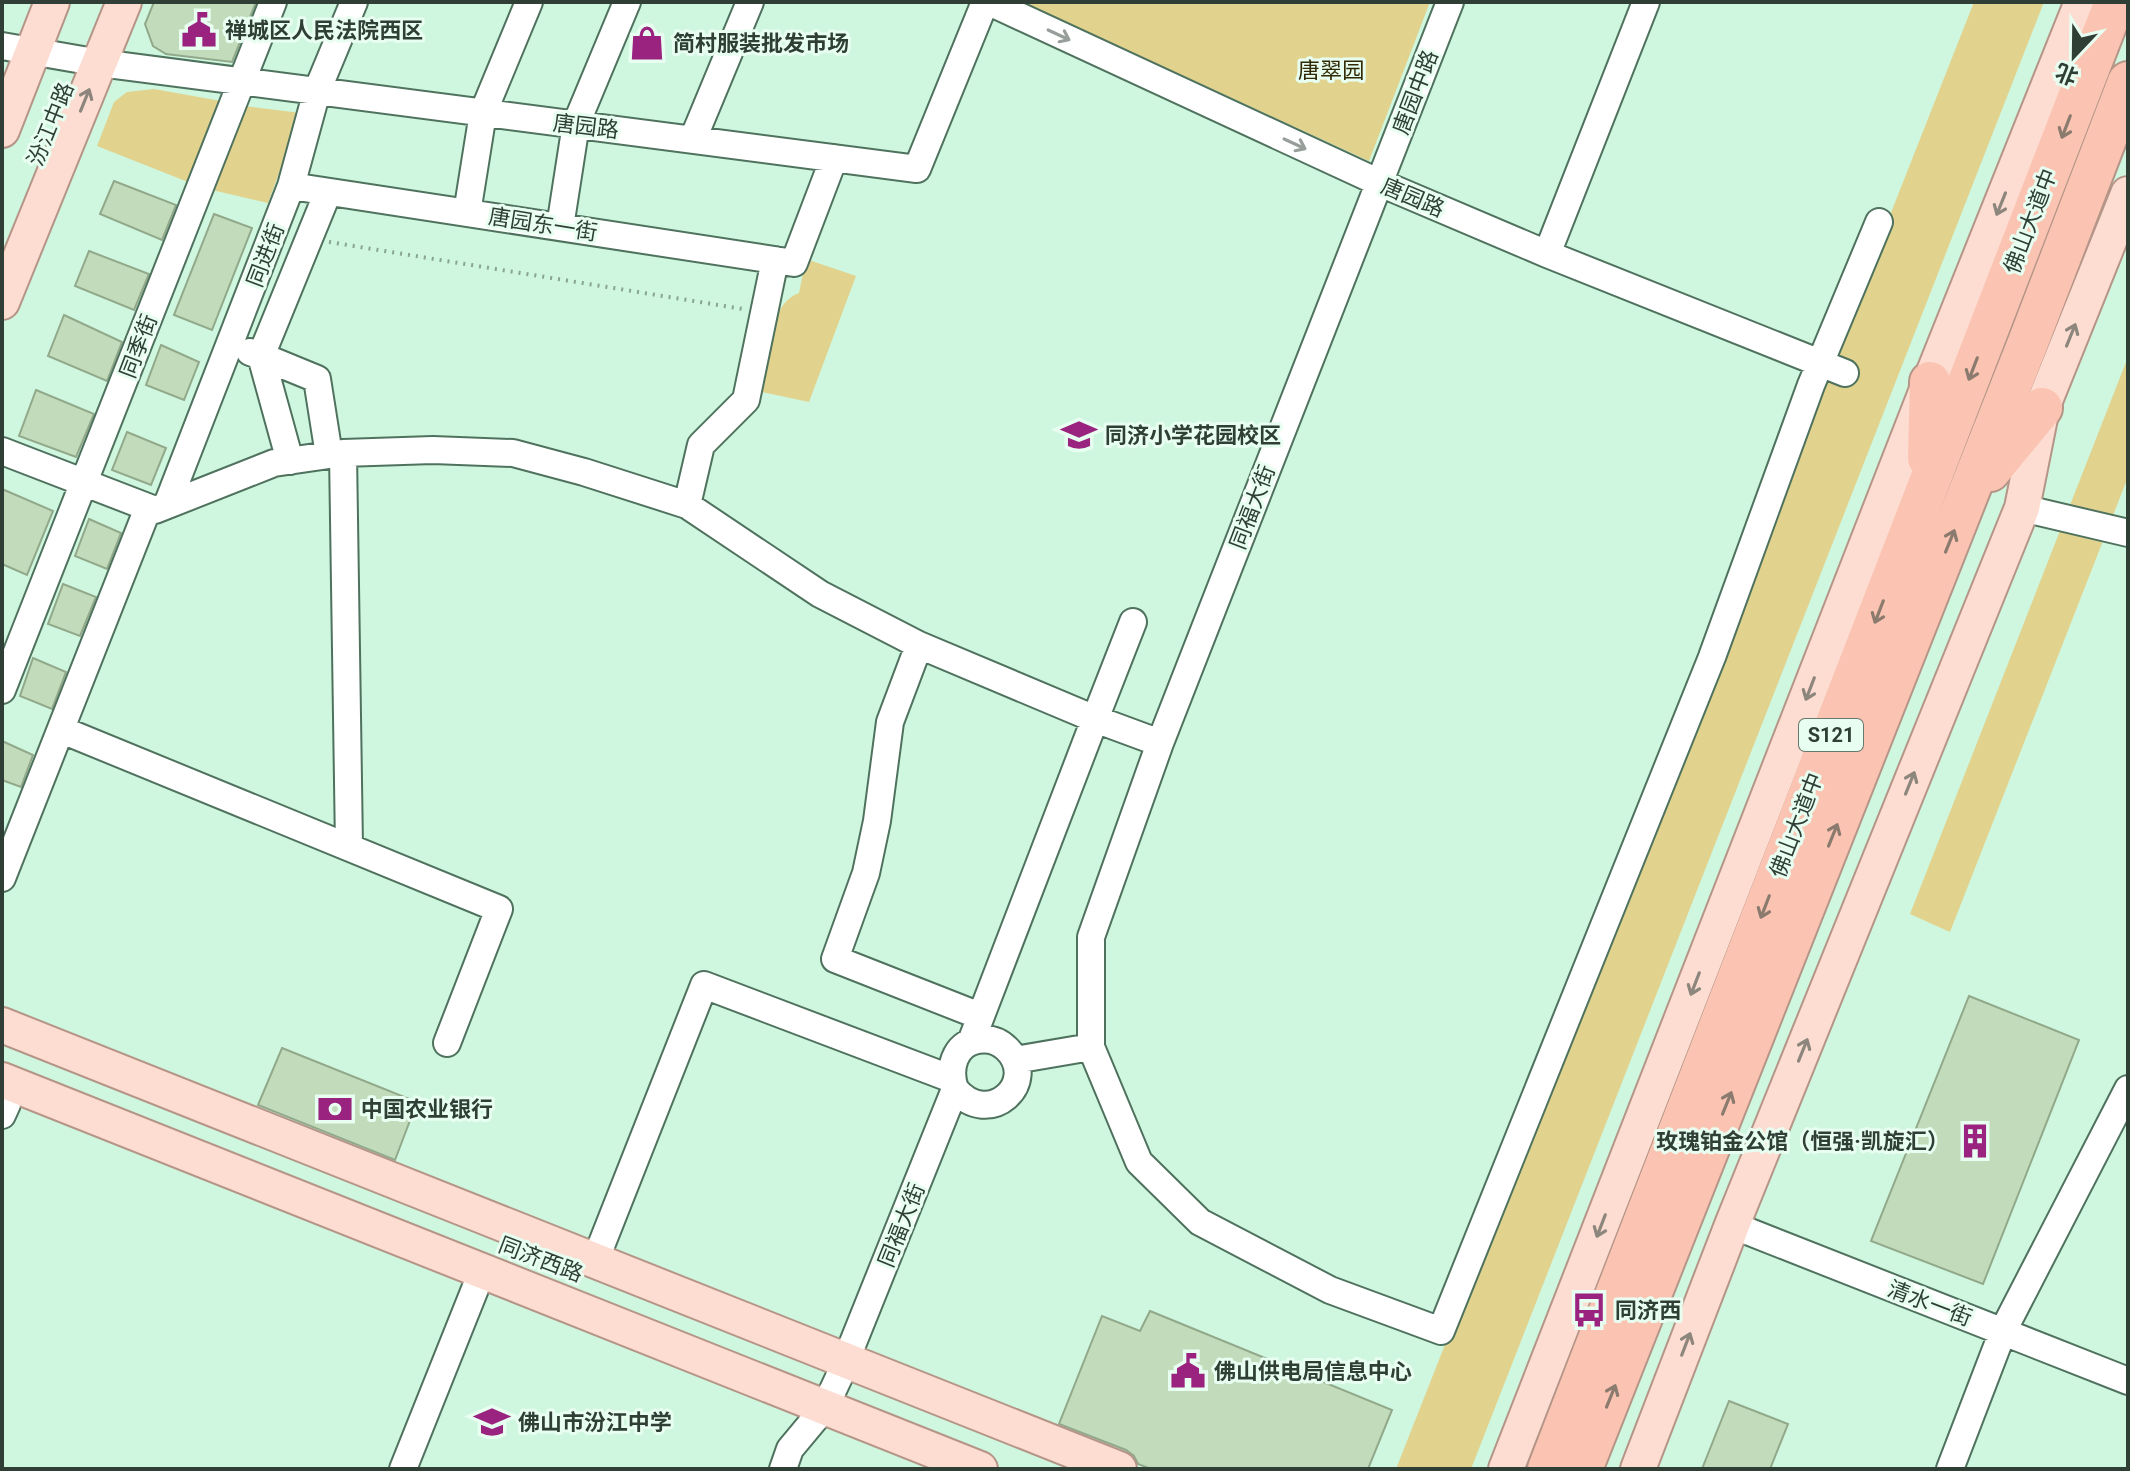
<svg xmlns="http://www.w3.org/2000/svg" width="2130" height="1471" viewBox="0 0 2130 1471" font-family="Roboto,'Noto Sans SC',sans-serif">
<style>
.green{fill:#e1d38e}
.building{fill:#c2dbba;stroke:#91a98a;stroke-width:2}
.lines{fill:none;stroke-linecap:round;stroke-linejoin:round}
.minor-casing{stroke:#4f725e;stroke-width:30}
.major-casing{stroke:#b49587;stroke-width:38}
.highway-casing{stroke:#b49587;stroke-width:44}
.path{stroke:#88a493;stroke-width:4;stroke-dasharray:2 6;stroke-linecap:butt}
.minor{stroke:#fff;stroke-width:26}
.major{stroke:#fddcd1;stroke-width:34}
.highway{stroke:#fbc4b2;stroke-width:40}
.oneway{stroke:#989f9a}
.oneway2{stroke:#8c867c}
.oneway3{stroke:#8b7b6e}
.labels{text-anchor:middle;stroke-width:6;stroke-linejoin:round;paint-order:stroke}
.shield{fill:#e7fef0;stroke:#67786e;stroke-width:2}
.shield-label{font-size:20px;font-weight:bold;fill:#303f36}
.poi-label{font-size:22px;font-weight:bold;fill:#303f36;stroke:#e7fef0;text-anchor:start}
.park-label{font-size:22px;fill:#302904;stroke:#e7fef0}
.street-label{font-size:22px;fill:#303f36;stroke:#e7fef0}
</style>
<rect width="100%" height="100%" fill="#cff6de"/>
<path class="green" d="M1022,2h408l-61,159z
M1974,2h70l-573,1467h-75z
M154,89l67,12 -33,81 -91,-36 17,-44 13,-10z
M245,106l56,7 -33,90 -56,-13z
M806,259l50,17 -47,126 -52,-11c7,-28 12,-88 42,-98z
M2128,357v120l-178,455 -40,-18z"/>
<path class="building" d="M154,2h102l-24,60 -66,-8 -13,-8 -8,-22z
M114,181l62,24 -14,35 -62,-26z
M214,214l38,14 -40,102 -38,-15z
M89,251l60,23 -15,36 -59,-24z
M64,315l58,27 -15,39 -59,-25z
M161,345l38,17 -15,38 -38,-15z
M36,390l58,24 -18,43 -57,-21z
M127,432l39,16 -15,37 -39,-15z
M2,489l51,22 -26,64 -25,-11z
M89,519l32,14 -14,36 -32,-13z
M63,584l33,13 -16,39 -32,-12z
M33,658l33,14 -14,37 -32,-13z
M2,741l31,14 -12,32 -19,-7z
M1969,996l110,44 -96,244 -112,-43z
M282,1048l135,54 -22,58 -137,-55z
M1150,1311l242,99 -24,59h-217l-13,-5 -4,-8 -8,-6 -67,-26 43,-108 38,15z
M1729,1401l59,23 -18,45h-68z"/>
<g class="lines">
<g class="minor-casing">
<path id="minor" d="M989,2l391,181 167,71 298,119
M2,46l98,17 817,106 68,-167
M693,139l57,-137
M291,186l503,77 40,-105
M328,192l-67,164 56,23 12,76
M467,213l16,-100 46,-111
M560,227l16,-103 51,-122
M1547,254l99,-252
M250,352l11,4 29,105
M2,451l153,59 119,-47 69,-10 90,-3 80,3 71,19 103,33 133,89 99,51 -29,77 -13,99 -11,52 -31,86 145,57
M343,453l6,394
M167,505l124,-319 26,-95 37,-89
M687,505l14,-60 45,-45 29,-140
M2022,508l106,25
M919,645l176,74 38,-97
M2,690l271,-688
M62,730l437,179 -52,134
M1160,743l-69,194v110l48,115 61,60 130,68 111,41 271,-674 99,-272 68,-163
M2,878l146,-370
M971,1042l124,-323 65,24 290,-741
M1015,1060l76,-13
M2,1115l5,-11
M1732,1225l396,156
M595,1261l109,-276 248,94
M403,1469l72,-180
M783,1469l7,-20 35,-42 15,-32 115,-286c-7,-20 -1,-45 23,-49 11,-2 21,1 29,9 33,33 -18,81 -52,40
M1950,1469l53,-138 125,-242"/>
</g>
<g class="major-casing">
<path id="major" d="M2,130l50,-128
M2,302l122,-300
M2,1025l1117,444
M2,1080l978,389
M1506,1469l424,-1087 152,-380
M1638,1469l94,-244 290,-717 20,-100 86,-214"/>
</g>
<g class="highway-casing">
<path id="highway" d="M1928,458l2,-76
M1990,471l52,-63
M1548,1469l567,-1467
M1582,1469l445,-1124 101,-263"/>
</g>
<path class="path" d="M329,242l414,67"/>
<use href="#minor" class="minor"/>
<use href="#major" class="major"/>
<use href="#highway" class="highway"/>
</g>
<defs><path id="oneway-shaft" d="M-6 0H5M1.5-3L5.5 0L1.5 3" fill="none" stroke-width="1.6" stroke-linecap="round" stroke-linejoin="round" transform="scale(2)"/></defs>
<g class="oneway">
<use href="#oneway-shaft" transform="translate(1059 35) rotate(25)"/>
<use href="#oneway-shaft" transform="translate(1295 144) rotate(25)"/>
</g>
<g class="oneway2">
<use href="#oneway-shaft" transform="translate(85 100) rotate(-68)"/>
<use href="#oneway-shaft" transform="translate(2001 204) rotate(112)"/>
<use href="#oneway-shaft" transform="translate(2071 335) rotate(-68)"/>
<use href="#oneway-shaft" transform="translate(1810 689) rotate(111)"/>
<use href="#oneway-shaft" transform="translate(1910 783) rotate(-68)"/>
<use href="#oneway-shaft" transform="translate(1695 984) rotate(111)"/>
<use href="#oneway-shaft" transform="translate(1803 1050) rotate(-68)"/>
<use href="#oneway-shaft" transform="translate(1601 1226) rotate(111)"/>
<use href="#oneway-shaft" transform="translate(1686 1344) rotate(-69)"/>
</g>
<g class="oneway3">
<use href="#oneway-shaft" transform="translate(2066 127) rotate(111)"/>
<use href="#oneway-shaft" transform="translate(1973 369) rotate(111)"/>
<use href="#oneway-shaft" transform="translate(1950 541) rotate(-68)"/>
<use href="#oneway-shaft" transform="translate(1879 612) rotate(111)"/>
<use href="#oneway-shaft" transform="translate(1833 835) rotate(-68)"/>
<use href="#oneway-shaft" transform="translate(1765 907) rotate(111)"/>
<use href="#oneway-shaft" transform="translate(1727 1103) rotate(-68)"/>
<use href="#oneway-shaft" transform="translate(1611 1396) rotate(-68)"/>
</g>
<defs>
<g id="civic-bare" transform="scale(2.76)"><path d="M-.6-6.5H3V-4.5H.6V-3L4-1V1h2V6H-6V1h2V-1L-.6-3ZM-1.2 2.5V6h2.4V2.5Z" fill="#99237f" stroke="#e7fef0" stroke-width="2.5" paint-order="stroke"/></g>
<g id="shop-bare" transform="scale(2.76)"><path d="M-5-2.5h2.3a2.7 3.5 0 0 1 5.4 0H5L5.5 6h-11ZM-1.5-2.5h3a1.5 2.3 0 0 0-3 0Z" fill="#99237f" stroke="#e7fef0" stroke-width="2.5" paint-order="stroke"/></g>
<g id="school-bare" transform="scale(2.76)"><path d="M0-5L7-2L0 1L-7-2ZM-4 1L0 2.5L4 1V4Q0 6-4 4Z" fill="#99237f" stroke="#e7fef0" stroke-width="2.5" paint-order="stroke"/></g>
<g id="bank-bare" transform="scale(2.76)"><path d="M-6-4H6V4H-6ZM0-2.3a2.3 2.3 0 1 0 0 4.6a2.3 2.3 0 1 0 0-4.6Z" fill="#99237f" stroke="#e7fef0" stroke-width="2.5" paint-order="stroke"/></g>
<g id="building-bare" transform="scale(2.76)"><path d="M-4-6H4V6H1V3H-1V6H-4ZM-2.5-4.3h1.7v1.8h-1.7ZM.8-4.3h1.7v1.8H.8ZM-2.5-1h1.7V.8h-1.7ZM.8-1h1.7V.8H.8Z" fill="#99237f" stroke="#e7fef0" stroke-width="2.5" paint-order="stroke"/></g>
<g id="bus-bare" transform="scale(2.76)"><path d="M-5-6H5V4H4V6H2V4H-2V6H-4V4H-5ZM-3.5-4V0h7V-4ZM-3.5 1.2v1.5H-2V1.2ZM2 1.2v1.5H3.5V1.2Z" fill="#99237f" stroke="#e7fef0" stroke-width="2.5" paint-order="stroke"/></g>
</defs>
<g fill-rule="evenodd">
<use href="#civic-bare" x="199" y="30"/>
<use href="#shop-bare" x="647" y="43"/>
<use href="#school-bare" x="1079" y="435"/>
<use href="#bank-bare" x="335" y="1109"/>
<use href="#building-bare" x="1975" y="1141"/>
<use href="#bus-bare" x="1589" y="1310"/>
<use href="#civic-bare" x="1188" y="1371"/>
<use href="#school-bare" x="492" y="1422"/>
</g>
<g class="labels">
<rect class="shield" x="1799" y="719" width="64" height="32" rx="6"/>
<g class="shield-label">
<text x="1831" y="742">S121</text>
</g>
<g class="poi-label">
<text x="225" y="38">禅城区人民法院西区</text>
<text x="673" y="51">简村服装批发市场</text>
<text x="1105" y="443">同济小学花园校区</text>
<text x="361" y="1117">中国农业银行</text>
<text x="1949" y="1149" text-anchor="end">玫瑰铂金公馆（恒强·凯旋汇）</text>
<text x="1615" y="1318">同济西</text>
<text x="1214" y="1379">佛山供电局信息中心</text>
<text x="518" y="1430">佛山市汾江中学</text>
</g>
<g class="park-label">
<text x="1331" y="78">唐翠园</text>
</g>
<g class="street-label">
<text transform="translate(1415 92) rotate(-69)" y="8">唐园中路</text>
<text transform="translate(50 124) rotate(-68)" y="8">汾江中路</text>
<text transform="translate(586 126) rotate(7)" y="8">唐园路</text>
<text transform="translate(1413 197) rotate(23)" y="8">唐园路</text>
<text transform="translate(2030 221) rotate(-69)" y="8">佛山大道中</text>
<text transform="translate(543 224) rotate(9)" y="8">唐园东一街</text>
<text transform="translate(265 255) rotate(-69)" y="8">同进街</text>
<text transform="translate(138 346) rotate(-69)" y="8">同季街</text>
<text transform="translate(1252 507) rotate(-69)" y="8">同福大街</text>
<text transform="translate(1796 825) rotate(-69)" y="8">佛山大道中</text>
<text transform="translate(901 1225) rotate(-68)" y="8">同福大街</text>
<text transform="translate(541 1259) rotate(21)" y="8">同济西路</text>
<text transform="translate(1930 1303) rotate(21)" y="8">清水一街</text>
</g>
</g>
<rect width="2130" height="1471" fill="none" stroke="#303f36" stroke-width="8"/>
<g transform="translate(2074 56) rotate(202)" stroke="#e7fef0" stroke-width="6" paint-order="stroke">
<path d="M0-6L14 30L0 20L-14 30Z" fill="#303f36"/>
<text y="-12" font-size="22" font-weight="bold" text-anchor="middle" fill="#303f36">北</text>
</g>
</svg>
